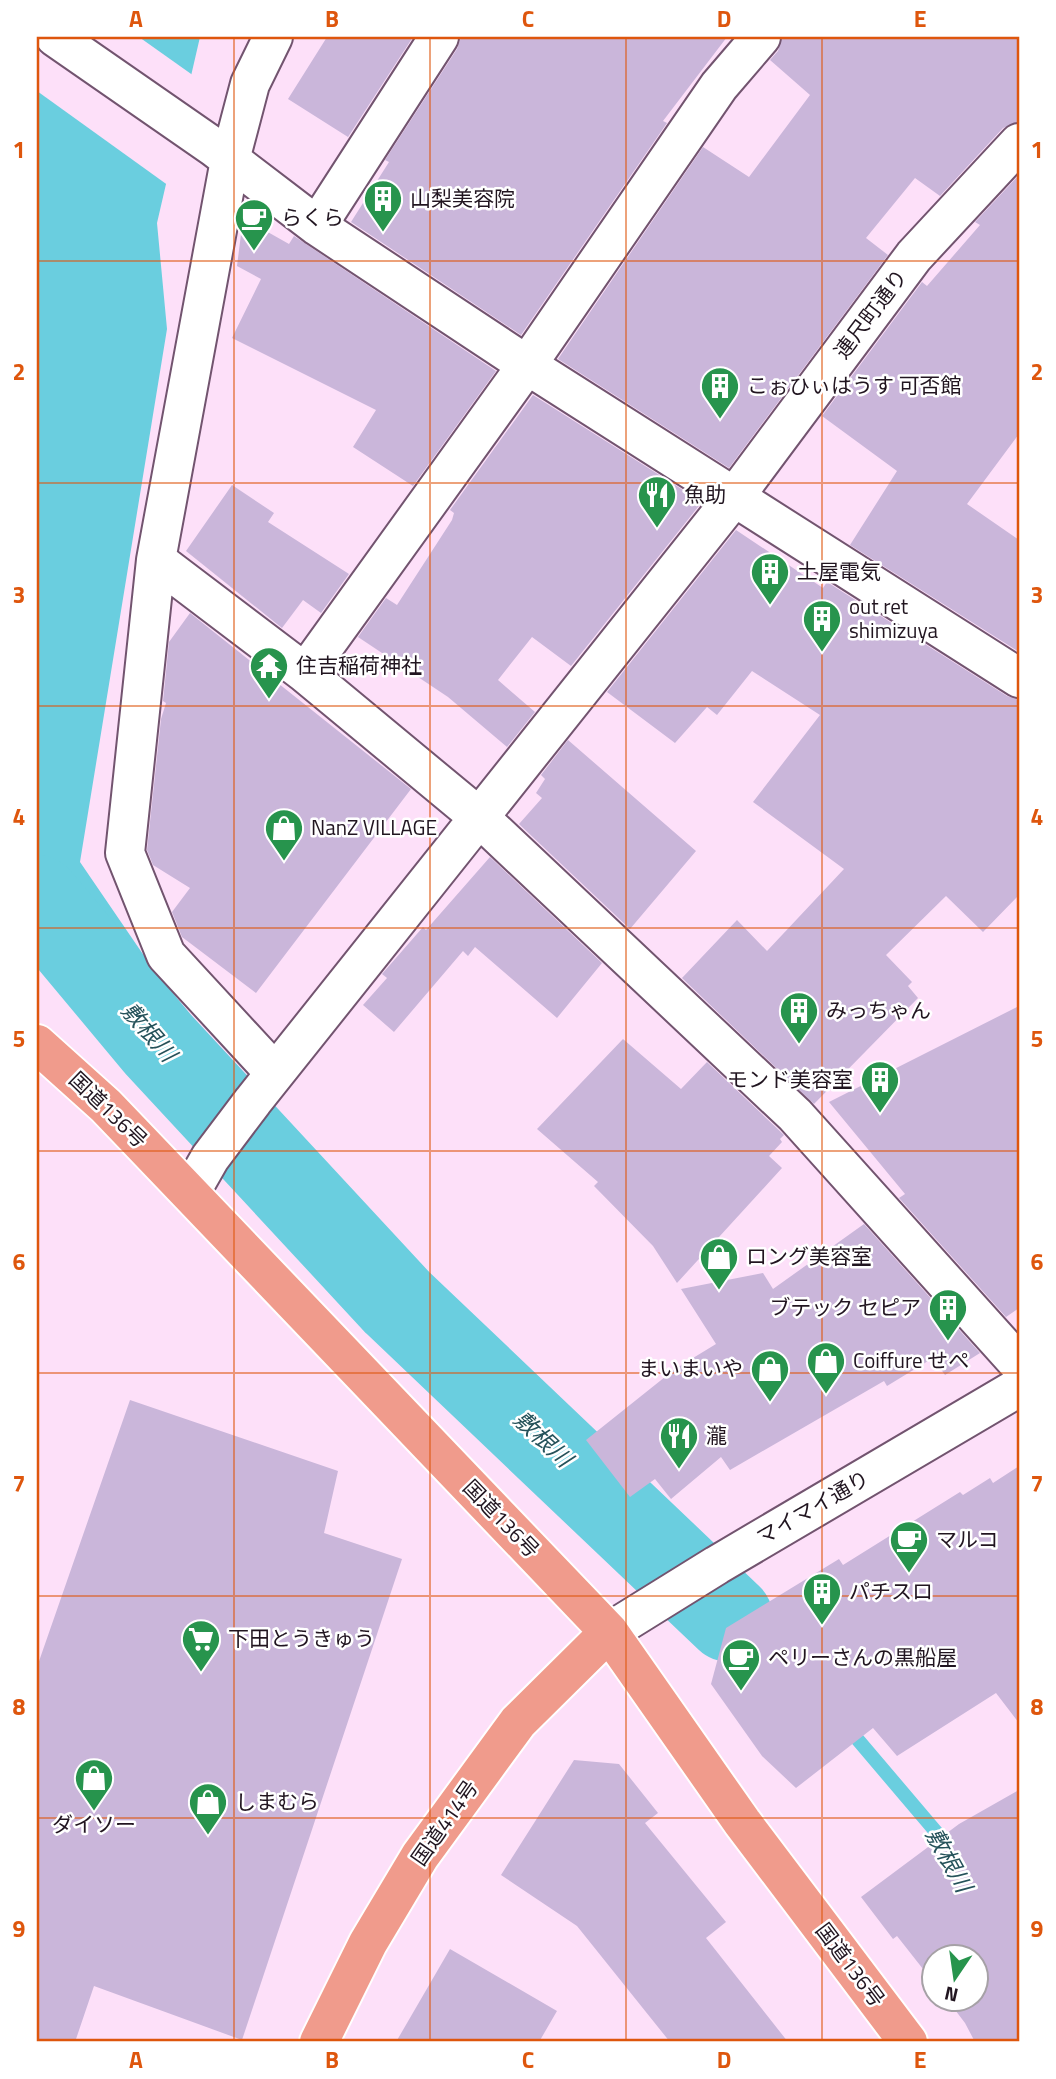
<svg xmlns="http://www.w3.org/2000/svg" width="1056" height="2079" viewBox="0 0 1056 2079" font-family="'Titillium Web','Noto Sans JP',sans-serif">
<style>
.water{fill:#6acedf}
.pier{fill:#fde0f9}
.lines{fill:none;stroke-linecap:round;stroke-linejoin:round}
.stream{stroke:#6acedf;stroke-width:14}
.river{stroke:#6acedf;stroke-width:88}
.building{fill:#cab6da}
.minor-casing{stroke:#72546f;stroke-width:42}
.tertiary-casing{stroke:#72546f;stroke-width:42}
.trunk-casing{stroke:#fff;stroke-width:42}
.minor{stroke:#fff;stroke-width:38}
.tertiary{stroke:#fff;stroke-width:38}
.trunk{stroke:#f09b8c;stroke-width:38}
.grid{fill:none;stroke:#de560d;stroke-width:2;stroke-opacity:0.55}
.labels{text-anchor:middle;stroke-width:5;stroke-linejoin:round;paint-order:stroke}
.poi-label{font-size:21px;fill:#211520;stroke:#fff;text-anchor:start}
.street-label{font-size:21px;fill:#211520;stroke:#fff}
.water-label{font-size:23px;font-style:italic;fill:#25525a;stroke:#fff}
.neatline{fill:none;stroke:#de560d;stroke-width:2.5}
.grid-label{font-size:23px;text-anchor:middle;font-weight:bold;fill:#de560d}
</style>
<rect width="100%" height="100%" fill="#fde0f9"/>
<path class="water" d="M37,37h163l-43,186 10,106 -87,533 140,205 -46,39 -133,-150 -4,11z"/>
<path class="pier" d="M37,37h102l55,39 -25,110 -132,-95z"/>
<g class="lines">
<path class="stream" d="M729,1618l19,17
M847,1727l90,106 10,20"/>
<path class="river" d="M37,899l121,145 239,258 332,316"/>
</g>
<path class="building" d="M327,37h86l-65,100 -60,-38z
M461,37h266l-64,84 4,2 -146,212 -170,-113 38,-60 -4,-2 72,-111z
M782,37h237v85l-16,6 -63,68 -25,-18 -49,60 22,17 -159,213 -171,-109 145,-212 46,30 61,-82 -40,-35 8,-9z
M1019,175v259l-52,70 52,36v112l-169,-107 47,-74 -75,-55 100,-134 5,4 53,-61 -5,-3z
M243,218l46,26 5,-8 202,135 -83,115 -60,-39 23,-37 -144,-72 29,-59 -24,-13z
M533,395l169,107 -131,164 -39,-29 -34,43 37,32 -28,35 -59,-50 -90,-60 28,-39 11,7 55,-85 2,-7 -4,-3z
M232,485l42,28 -6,9 81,52 -28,39 -18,-13 -21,28 -96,-77z
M736,530l87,58 4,-6 180,114 12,4v195l-36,37 -37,-36 -60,59 26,27 -4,4 10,12 -104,106 -132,-126 55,-58 30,31 77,-82 -91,-67 67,-87 -68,-44 -35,44 -10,-8 -32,36 -68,-51z
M190,613l221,176 -155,204 -74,-56 -10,-25 18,-24 -37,-23 -6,-15 14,-131 5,-16 -3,-2 6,-59z
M568,740l128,111 -66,78 -111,-105 23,-26 -6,-5 9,-14 -4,-4z
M490,857l112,106 -45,55 -82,-71 -7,9 -5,-5 -69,81 -31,-27 24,-27 -5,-4 41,-47 3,3z
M1019,1006v302l-13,9 -107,-119 6,-4 -76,-92z
M623,1039l58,50 26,-27 77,73 -4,4 2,3 -13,14 13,12 -105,115 -24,-37 -59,-60 4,-4 -61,-53z
M864,1224l116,129 -35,22 -12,-17 -46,28 -3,-5 -154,89 -9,-13 -50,42 -16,-20 -25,18 -44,-57 89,-71 41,-25 -35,-55 82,-16 10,16z
M130,1400l208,71 -14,62 78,26 -160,481 -148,-54 -19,56h-38v-375z
M1019,1466v257l-23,-30 -99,63 -24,-28 -77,60 -34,-32 -51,-72 15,-56 113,-69 4,6 117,-73 3,3 27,-17 3,5z
M574,1760l45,4 39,49 -13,10 81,99 -20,16 82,104h-118l-93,-116 -76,-51z
M1019,1790v252h-44l-10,-19 -19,-25h30v-42h-42v27l-37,-47 -4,3 -32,-42 98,-73z
M450,1949l107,62 -18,31h-143z"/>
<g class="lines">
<g class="minor-casing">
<path id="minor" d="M55,37l160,111 102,78 210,139 492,313
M273,37l-23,47 -20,76 -74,400 -31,293 41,102 109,118
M317,226l122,-189
M156,560l149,113 175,145 315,297 224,249
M305,673l222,-308 192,-279 42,-49
M190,1193l20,-35 43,-57 482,-605 179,-240 105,-113"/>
</g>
<g class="tertiary-casing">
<path id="tertiary" d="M609,1632l108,-67 302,-178"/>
</g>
<g class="trunk-casing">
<path id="trunk" d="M37,1044l69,62 503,526 133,190 166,220
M319,2042l49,-99 52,-87 98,-134 91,-90"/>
</g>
<use href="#minor" class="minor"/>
<use href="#tertiary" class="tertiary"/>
<use href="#trunk" class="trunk"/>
</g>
<path class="grid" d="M234,37v2005M430,37v2005M626,37v2005M822,37v2005M37,261h982M37,483h982M37,706h982M37,928h982M37,1151h982M37,1373h982M37,1596h982M37,1818h982"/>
<defs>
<g id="building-pin" transform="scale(2.0125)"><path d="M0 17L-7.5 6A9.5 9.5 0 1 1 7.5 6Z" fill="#27944d" stroke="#fff"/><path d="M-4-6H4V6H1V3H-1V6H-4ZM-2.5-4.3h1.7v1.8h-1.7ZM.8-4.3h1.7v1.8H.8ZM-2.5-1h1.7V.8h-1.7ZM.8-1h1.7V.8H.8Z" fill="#fff"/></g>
<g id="cafe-pin" transform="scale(2.0125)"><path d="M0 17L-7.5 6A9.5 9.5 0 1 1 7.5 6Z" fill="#27944d" stroke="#fff"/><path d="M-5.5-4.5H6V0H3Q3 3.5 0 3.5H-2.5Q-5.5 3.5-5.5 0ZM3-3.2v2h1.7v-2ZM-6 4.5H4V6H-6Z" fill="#fff"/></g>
<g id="restaurant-pin" transform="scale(2.0125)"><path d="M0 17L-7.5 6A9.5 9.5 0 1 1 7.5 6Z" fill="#27944d" stroke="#fff"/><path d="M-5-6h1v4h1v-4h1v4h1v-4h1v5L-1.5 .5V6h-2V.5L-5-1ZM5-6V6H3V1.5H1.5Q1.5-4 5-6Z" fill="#fff"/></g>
<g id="temple-pin" transform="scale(2.0125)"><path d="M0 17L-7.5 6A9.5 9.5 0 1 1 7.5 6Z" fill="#27944d" stroke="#fff"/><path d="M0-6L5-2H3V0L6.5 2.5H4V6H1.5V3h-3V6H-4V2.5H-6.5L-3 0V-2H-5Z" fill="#fff"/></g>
<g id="shop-pin" transform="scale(2.0125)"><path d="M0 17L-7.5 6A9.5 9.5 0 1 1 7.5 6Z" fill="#27944d" stroke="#fff"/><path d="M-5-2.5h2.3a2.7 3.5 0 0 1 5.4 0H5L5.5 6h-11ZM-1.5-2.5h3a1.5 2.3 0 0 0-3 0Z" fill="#fff"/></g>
<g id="supermarket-pin" transform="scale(2.0125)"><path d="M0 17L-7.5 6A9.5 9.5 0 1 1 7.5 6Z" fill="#27944d" stroke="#fff"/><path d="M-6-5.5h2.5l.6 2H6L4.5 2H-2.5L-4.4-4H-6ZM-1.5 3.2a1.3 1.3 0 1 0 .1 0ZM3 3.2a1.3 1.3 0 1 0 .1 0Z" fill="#fff"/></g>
</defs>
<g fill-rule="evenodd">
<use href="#building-pin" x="383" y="199"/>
<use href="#cafe-pin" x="254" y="218"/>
<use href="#building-pin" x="720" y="386"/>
<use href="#restaurant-pin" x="657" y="495"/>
<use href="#building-pin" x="770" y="572"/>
<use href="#building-pin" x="822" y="619"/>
<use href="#temple-pin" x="269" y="666"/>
<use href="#shop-pin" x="284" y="828"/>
<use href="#building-pin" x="799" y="1011"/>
<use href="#building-pin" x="880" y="1080"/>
<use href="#shop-pin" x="719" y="1257"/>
<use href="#building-pin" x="948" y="1308"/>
<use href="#shop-pin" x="826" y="1361"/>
<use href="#shop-pin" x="770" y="1369"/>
<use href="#restaurant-pin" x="679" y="1436"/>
<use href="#cafe-pin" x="909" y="1540"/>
<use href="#building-pin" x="822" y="1592"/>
<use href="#supermarket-pin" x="201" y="1639"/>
<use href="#cafe-pin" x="741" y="1658"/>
<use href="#shop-pin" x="94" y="1778"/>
<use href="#shop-pin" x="208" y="1802"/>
</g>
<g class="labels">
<g class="poi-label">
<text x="410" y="206">山梨美容院</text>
<text x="281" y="225">らくら</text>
<text x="747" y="393">こぉひぃはうす 可否館</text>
<text x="684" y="502">魚助</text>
<text x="797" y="579">土屋電気</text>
<text x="849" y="614">out ret<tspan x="849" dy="24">shimizuya</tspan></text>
<text x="296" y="673">住吉稲荷神社</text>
<text x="311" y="835">NanZ VILLAGE</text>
<text x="826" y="1018">みっちゃん</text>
<text x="853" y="1087" text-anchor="end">モンド美容室</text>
<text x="746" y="1264">ロング美容室</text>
<text x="921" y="1315" text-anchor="end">ブテック セピア</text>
<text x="853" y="1368">Coiffure せぺ</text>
<text x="743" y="1376" text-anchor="end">まいまいや</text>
<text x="706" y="1443">瀧</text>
<text x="936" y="1547">マルコ</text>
<text x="849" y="1599">パチスロ</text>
<text x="228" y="1646">下田とうきゅう</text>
<text x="768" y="1665">ペリーさんの黒船屋</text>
<text x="235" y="1809">しまむら</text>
<text x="94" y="1832" text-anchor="middle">ダイソー</text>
</g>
<g class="street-label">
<text transform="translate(871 314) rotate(-53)" y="7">連尺町通り</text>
<text transform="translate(108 1110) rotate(44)" y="7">国道136号</text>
<text transform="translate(813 1508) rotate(-30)" y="7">マイマイ通り</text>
<text transform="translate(501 1519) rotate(46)" y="7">国道136号</text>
<text transform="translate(445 1823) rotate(-55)" y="7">国道414号</text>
<text transform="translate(850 1965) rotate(53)" y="7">国道136号</text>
</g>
<g class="water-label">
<text transform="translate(149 1032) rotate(49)" y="8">敷根川</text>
<text transform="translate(543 1439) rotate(43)" y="8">敷根川</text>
<text transform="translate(949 1860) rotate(61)" y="8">敷根川</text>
</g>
</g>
<rect width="1056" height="2079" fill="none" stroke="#ffffff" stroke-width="77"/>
<g transform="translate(955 1978) rotate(193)"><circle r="33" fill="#ffffff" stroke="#a6a1a6" stroke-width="2"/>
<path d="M0-5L12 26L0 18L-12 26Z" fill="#27944d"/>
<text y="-10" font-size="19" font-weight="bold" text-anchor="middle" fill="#211520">N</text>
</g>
<rect x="38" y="38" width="980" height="2002" class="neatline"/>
<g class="grid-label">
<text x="136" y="27">A</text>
<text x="332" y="27">B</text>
<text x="528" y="27">C</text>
<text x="724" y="27">D</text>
<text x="920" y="27">E</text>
<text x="19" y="158">1</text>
<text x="1037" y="158">1</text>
<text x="19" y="380">2</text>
<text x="1037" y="380">2</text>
<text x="19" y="603">3</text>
<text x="1037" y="603">3</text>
<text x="19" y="825">4</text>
<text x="1037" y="825">4</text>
<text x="19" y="1047">5</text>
<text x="1037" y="1047">5</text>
<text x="19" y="1270">6</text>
<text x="1037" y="1270">6</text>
<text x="19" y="1492">7</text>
<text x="1037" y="1492">7</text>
<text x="19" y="1715">8</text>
<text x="1037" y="1715">8</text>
<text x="19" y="1937">9</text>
<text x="1037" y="1937">9</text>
<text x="136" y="2068">A</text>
<text x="332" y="2068">B</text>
<text x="528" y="2068">C</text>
<text x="724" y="2068">D</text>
<text x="920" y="2068">E</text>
</g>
</svg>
